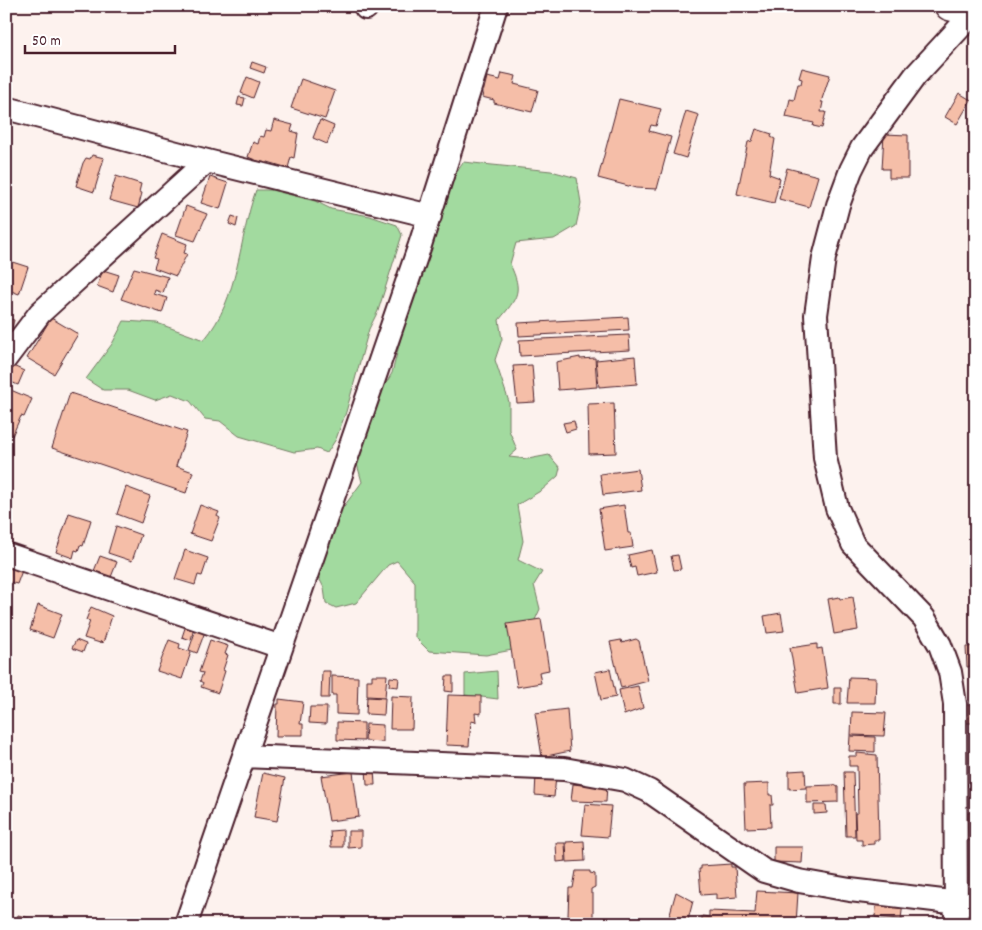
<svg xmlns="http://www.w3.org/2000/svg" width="982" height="930" viewBox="0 0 982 930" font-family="Dekko,sans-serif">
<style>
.green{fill:#a2da9f;stroke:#767c65}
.building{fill:#f5bea8;stroke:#4a1f2b}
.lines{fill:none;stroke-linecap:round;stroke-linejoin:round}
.minor-casing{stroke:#4a1f2b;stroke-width:26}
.tertiary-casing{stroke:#4a1f2b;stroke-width:31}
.minor{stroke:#fff;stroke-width:22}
.tertiary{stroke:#fff;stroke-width:28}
</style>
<rect width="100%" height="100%" fill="#fdf2ee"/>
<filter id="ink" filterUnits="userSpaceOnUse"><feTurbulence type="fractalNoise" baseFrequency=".02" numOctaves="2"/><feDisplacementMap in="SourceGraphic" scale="10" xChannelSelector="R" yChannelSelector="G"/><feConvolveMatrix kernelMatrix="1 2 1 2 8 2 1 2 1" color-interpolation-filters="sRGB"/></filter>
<g filter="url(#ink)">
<path class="green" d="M463,162l88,9 26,7 4,25 -5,23 -22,13 -38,4 -6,21c13,28 8,33 -11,56l3,19 -7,21 14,42v28l8,20 -8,7 19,2 21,-4 11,13 -2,8 -16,14 -25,15 6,36 -5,19 24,12 -8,13 6,24 -9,20 -19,21 -26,5 -57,-4 -14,-14v-55l-18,-21 -9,4 -32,38 -20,5 -10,-5 -2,-15 -8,-16 23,-59 23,-31 -5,-18 5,-18 18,-52 12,-21 18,-71 38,-118z
M256,190h15l44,11 16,8 39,7 27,9 5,10 -24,76 -9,18 -23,83 -10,27 -9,14 -10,-4 -23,3 -55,-16 -19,-15 -15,-2 -15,-18 -18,-7 -17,6 -27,-10h-25l-17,-11 26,-35 12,-23 33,2 47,17c36,-43 34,-100 52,-150z
M497,671l1,28 -33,-4v-21z"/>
<path class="building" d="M252,62l14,5 -2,6 -14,-5z
M802,68l28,7 -9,27h2l-2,10h5l-4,16 -9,-2 1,-3 -28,-6 4,-18 4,1 4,-16h3l1,-5 -3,-1z
M502,73l14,3 -2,8 24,6 -6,22 -38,-9v-3l-12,-3 5,-20 13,3z
M247,77l12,5 -6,16 -12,-5z
M301,79l34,12 -10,28 -34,-11z
M959,93l12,7 -14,24 -12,-7z
M239,97l6,1 -2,8 -6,-1z
M619,99l42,10 -5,17 -5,-1 -2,6 22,6 -14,52 -21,-1 -38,-10z
M686,111l13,4 -13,43 -13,-4z
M274,120l19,5 -2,6 7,2 -4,25 -3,-1 -3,11 -20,-6 -1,3 -19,-8 5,-15 5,2 2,-8 4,1 2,-7 5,1z
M320,120l14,6 -7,18 -14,-6z
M756,129l16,5 -1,3 4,2 -6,35 11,4 -6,25 -37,-9 11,-52 4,-1z
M884,134l24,1v43h-19v-9h-7z
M92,155l12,3 -10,34 -18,-6 7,-23 3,-5 4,1z
M787,168l31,8 -9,31 -30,-8z
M116,176l25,8 -2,8 3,1 -4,15 -29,-8z
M210,177l18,6 -8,26 -19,-6z
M186,206l21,8 -12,27 -19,-6z
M232,216l6,2 -2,9 -7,-3z
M162,234l25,10 -3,9 3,1 -11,22 -22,-8 3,-9 -4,-1z
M6,260l22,7 -9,27 -13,-5z
M134,268l34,9 -5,16 -8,-3 -1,4 13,4 -5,15 -41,-14z
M103,270l16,5 -6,17 -16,-6z
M628,317l1,13 -110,6 -1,-13z
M6,318l8,2 -4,16 -4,-1z
M51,318l27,16 -24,40 -27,-16z
M629,335l1,15 -110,6 -1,-16z
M635,356l2,28 -38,3 -3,-27z
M580,357v2l15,-1 2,29 -39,3 -2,-28z
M11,365l13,6 -6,14 -12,-5z
M532,365l3,37 -18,1 -4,-37z
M6,388l26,11 -8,18 -3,-1 -9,20 -6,-3z
M70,393l117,39 -11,34 17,6 -7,21 -134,-45z
M614,403l2,50 -27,1 -1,-50z
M574,421l2,8 -10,3 -3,-9z
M638,469l3,21 -38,5 -3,-21z
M126,487l24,9 -9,27 -24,-9z
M200,505l19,7 -2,4 3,2 -9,23 -21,-7z
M624,505l4,28h3l2,14 -28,4 -6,-42z
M69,513l22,7 -8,26 -3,-1 -2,6 -3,-1 -2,8 -17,-6z
M116,526l25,9 -9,26 -24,-8z
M185,550l23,8 -6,18 -4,-1 -3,10 -20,-6z
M652,550l5,22 -20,4 -2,-9 -4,1 -3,-13z
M678,555l3,14 -7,1 -3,-14z
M100,556l17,6 -6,15 -17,-6z
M6,563l17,5 -6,16 -11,-3z
M6,591l5,1 -5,15z
M839,597l1,2 13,-2 5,33 -24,4 -6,-35z
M38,605l24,9 -9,24 -23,-8z
M91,607l21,9 -9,27 -2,-2 -1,2 -16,-5 6,-17 -4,-1z
M781,613l3,18 -17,2 -3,-17z
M541,619l8,51 -10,2 2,11 -24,4 -10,-63z
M186,625l8,3 -3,12 -9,-3z
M197,626l9,3 -9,24 -8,-3z
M636,639l3,2 9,40 -27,7 -11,-46 11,-2 1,3z
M76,640l10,4 -3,8 -11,-4z
M169,640l11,4 -1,4 12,4 -9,27 -25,-8z
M210,640l18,6 -3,8 3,1 -5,15 2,1 -7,22 -17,-6 2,-4 -3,-2 3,-8 -4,-1z
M817,644v5l5,-1 6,40 -30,5 -8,-45z
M976,646v20l-9,1 -1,-20z
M610,669l6,28 -15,3 -6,-28z
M322,671h8l-1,27h-8z
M372,675h15l-2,22 -18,-1v-16h5z
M332,676l26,1 -1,38 -21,-1v-19h-4z
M446,676h7v16l-8,-1z
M390,677l9,1 -1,9 -9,-1z
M849,677l27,1 -1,25h-28z
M638,686l5,22 -19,7 -5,-25z
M834,688h7v16h-7z
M448,695l33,1v18l-6,-1 1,9 -5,-1 -2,25 -23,-1z
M391,696l22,1 -1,32h-22z
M367,697l18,1 -1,17 -18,-1z
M279,699l24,3 -3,22h3v11h-20l-1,2h-6l1,-33h2z
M964,705h12v18h-12z
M310,707h17l-1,17 -17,-1z
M567,709l3,42 -28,6 -7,-44z
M852,712l34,1 -2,23 -33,-1z
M337,722l27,1v18l-27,-1z
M366,724l17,1v17l-18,-1z
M850,736l25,1v15l-26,-1z
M857,753l20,2 2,85h-5v4l-12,1v-5h-6l-1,-27h3l-1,-47h-8v-10h8z
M366,768h8l1,17h-8z
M805,770l1,18 -17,1v-18z
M353,772l6,45 -30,4 -8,-45z
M844,772h9l2,64h-9z
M263,773l22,5 -8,43 -23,-4z
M536,774l20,2 -2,21 -19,-2z
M582,782l25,2 -1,18 -35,-1 2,-17 9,1z
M769,783v12h3l1,10h-3l1,22 -25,1 -2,-44z
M834,785l4,2v15l-31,1v-17z
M585,804l26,2 -3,31 -26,-2z
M814,805h12l1,8 -13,1z
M976,812v29h-7l-1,-28z
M343,830v17h-12l-1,-16z
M348,831h13v16l-13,1z
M584,841l1,20 -18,1 -1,-20z
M556,843h9l1,18 -9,1z
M774,847h29l-1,16 -28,-1z
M731,864v3h4l2,30 -21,2v-5l-15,1 -2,-26h2v-3z
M576,871h14v2l5,1v13l-4,2v5h2v28h-17v-5l-8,-1 1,-28h4z
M757,891l41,2 -2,31h-94v-8l7,1v-6l46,2z
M676,892l17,9 -6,23h-20z
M877,900l26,3 -2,16 -26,-2z
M18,915l33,9h-35z
M877,920h26v4h-26z"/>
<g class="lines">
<g class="minor-casing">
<path id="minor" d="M366,8l1,-2
M6,108l201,53 223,55
M6,358l34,-45 167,-152
M6,554l275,93
M244,756l320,13 61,11 24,11 115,80 35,10 51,9 126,15
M186,924l234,-679 76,-239
M956,924l-1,-220 -5,-32 -10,-27 -16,-27 -71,-74 -16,-36 -12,-50 -9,-143 8,-57 14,-53 13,-35 11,-22 53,-72 61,-66"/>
</g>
<g class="tertiary-casing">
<path id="tertiary" d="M949,6l27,7"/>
</g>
<use href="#minor" class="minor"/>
<use href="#tertiary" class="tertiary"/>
</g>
</g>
<rect width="982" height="930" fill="none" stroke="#fff" stroke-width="25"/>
<rect x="12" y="12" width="957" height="905" fill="none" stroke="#4a1f2b" stroke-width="2" filter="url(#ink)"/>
<path d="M25 45v8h150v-8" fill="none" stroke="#4a1f2b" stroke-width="2.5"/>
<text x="32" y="45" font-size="15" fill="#4a1f2b" stroke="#ffffff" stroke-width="4" paint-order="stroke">50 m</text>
</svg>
